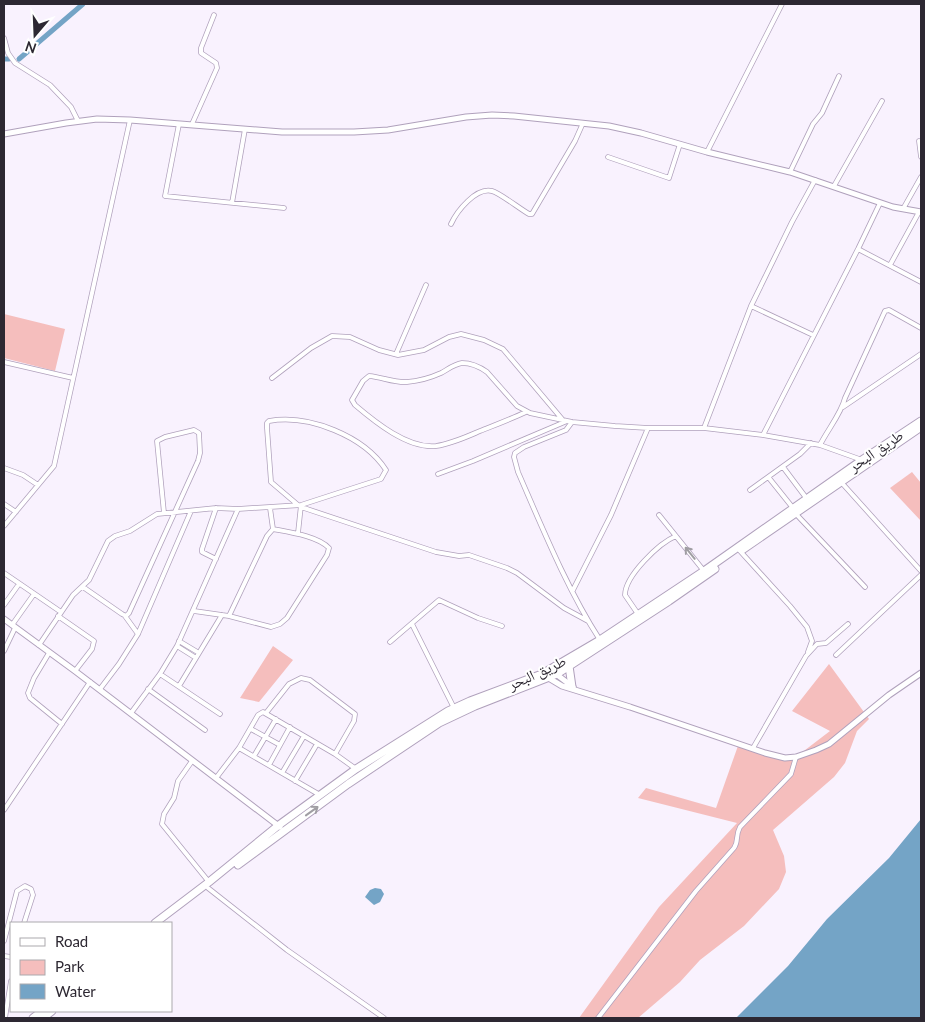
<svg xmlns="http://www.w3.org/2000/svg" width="925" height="1022" viewBox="0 0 925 1022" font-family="Lato,'Noto Naskh Arabic',sans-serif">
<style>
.green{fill:#f5bebd}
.water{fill:#74a4c6}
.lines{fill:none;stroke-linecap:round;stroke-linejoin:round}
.canal{stroke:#74a4c6;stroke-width:5}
.street-casing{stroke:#b0a1bc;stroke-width:5.5}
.secondary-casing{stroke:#b0a1bc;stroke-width:7}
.highway-casing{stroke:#b0a1bc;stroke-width:9}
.street{stroke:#fff;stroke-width:4}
.secondary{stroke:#fff;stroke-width:5}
.highway{stroke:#fff;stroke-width:7}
.oneway{stroke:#a09ea3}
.labels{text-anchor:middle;stroke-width:4;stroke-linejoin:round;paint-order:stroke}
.street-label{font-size:15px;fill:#2d2832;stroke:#fff}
</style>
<rect width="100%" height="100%" fill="#f9f2fe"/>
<path class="green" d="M4,314l61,15 -10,42 -51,-13z
M912,472l9,11v38l-31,-33z
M273,646l20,14 -34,42 -19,-4z
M829,664l40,55 -12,12 -12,32 -11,14 -61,53 11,26 2,16 -7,17 -35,37 -44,34 -20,22 -42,36h-59l80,-111 78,-84 -99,-25 8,-10 70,20 23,-65 26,10 31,4 34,-26 -38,-20z"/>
<path class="water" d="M921,819v199h-185l52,-52 39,-47 62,-61z
M375,888l6,1 3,5 -4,8 -6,3 -9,-8 5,-7z"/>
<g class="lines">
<path class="canal" d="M4,59h5
M19,59l64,-55"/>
<g class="street-casing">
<path id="street" d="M4,38l4,15 7,10 35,22 21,22 7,14
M179,124l-14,72 119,12
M192,124l25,-56 -1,-5 -15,-10v-5l13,-33
M919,141l2,16
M707,152l75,-148
M608,157l61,21 11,-34
M790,172l23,-48 9,-11 17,-37
M834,186l48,-85
M232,203l13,-74
M903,209l18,-32
M451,224c6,-13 25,-37 41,-33 8,2 28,18 37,23h3l43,-73 8,-18
M858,249l63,33
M890,265l29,-53
M751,306l62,29
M396,354l30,-69
M4,362l69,16
M272,378l39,-30 21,-12 18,1 29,13 19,5 26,-5 25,-13 12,-3 23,6 19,9 59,70
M843,407l78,-53
M526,412c-15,7 -31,13 -46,19 -14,6 -29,13 -44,15 -28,3 -61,-24 -81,-41l-3,-5 11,-19 6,-5c13,1 25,7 38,6 12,-1 23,-4 34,-9 6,-3 13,-9 21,-10 8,0 18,4 25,9l30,34 13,7 42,9 43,4 33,2h56l59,7 57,10 42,15
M572,422l-6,8 -42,17 -9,6 -1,4 4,15c24,55 49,117 82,168
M704,428l47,-122 41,-84 23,-42
M763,435l95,-186 22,-46
M820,445c8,-16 21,-31 25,-47l40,-87 4,-1 32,18
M783,467l24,32
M4,468l19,7 15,10
M438,474l35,-13 94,-40
M769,478l24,30
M841,482l80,89
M750,490l50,-36 11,-11
M4,504l12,8
M301,507l135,45 23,4 10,-1 38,13 10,5 47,35 24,13
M270,508l3,21
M795,513l70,74
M659,515l45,56
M4,526l50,-60 76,-346
M298,533l3,-28
M740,551l50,55 17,21 5,14 -4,11
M216,559l-14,-7v-3l14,-41
M4,573l57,39
M83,587l39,27 4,2 3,-3 69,-152 2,-8 -1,-20 -5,-3 -29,7 -8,4 7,72
M573,590l38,-75 37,-87
M4,605l15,-21
M194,611l35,5 42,11 9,-3 7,-6 40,-63 2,-7c-11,-12 -40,-16 -56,-19
M638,614l-13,-19c0,-19 34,-52 51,-59
M58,616l36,25 -2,8 -17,22
M125,616l13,18
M229,616l38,-80 6,-7
M412,624l42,84
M12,625l22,-31
M179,641l20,12
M390,642l49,-42 39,18 24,8
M39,645l34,-50 16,-15 19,-39 7,-5 15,-5 27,-17 59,-6 22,1 63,-4 80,-26 5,-9c-22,-34 -77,-56 -117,-49l-2,2v5l4,54 27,23
M177,646l19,12
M4,651l11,-23
M49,653l-15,25 -6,15 2,5 32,26
M836,655l85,-80
M160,674l60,40
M179,686l43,-71
M100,689l19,-25 19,-30 53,-123
M148,689l57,41
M131,713l29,-39 17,-28 61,-137
M266,713l23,-29 12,-6 9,2 45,34 -1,7 -19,33
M251,729l29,16
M239,748l81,47
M753,748l53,-92 11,-12 9,-1 22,-19
M254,756l22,-37
M192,761l-14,20 -4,17 -10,16 -2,10 47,58
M269,765l21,-38
M282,773l22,-37
M216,778l23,-30 19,-33 5,-3 72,42 21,15
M295,781l22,-37
M4,810l86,-128
M208,888l79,62 97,68
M4,941l13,-50 8,-5 6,3 2,6 -9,28
M4,956l7,1
M5,1018l6,-37
M598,1018l98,-127 38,-43c5,-7 1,-12 6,-21l51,-53 5,-17"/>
</g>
<g class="secondary-casing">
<path id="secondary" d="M4,134l62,-11 31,-4 33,1 152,12h72l34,-2 78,-13 26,-2 22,1 95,10 32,7 66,19 83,20 103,35 28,5
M4,619l71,52 205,156
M556,674l17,13
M547,677l15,9 68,21 135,46 20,5 11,-1 20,-7 13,-6 60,-49 32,-22"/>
</g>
<g class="highway-casing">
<path id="highway" d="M742,550l179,-123
M569,666l3,21
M238,865l110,-81 91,-61 36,-17 82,-32 112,-73 46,-32
M155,923l54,-41 70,-57 77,-56 92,-58 22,-10 72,-27 58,-34 104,-69 158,-111 59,-39
M33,1018l9,-7
M43,1018l9,-7"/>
</g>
<use href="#street" class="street"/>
<use href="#secondary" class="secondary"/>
<use href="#highway" class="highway"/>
</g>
<defs><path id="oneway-shaft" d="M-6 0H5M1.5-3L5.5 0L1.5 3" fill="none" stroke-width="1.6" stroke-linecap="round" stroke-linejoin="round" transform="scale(1.25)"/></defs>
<g class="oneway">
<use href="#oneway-shaft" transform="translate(690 553) rotate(-129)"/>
<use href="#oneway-shaft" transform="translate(312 811) rotate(-36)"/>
</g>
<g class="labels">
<g class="street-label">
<text transform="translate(876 451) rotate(-34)" y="5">طريق البحر</text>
<text transform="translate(537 673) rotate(-25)" y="5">طريق البحر</text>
</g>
</g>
<rect width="925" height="1022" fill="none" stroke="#2d2832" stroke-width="10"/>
<rect x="10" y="922" width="162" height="90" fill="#ffffff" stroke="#aba9ad"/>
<rect x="20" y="938" width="25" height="8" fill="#ffffff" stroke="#aba9ad"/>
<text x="55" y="947" font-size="15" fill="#2d2832">Road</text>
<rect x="20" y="960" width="25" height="15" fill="#f5bebd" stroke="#aba9ad"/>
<text x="55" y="972" font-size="15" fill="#2d2832">Park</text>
<rect x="20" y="984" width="25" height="15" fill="#74a4c6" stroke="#aba9ad"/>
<text x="55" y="997" font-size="15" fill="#2d2832">Water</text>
<g transform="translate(35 35) rotate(199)" stroke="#ffffff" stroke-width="4" paint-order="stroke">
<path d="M0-4L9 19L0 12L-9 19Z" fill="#2d2832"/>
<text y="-8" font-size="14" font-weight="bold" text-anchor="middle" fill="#2d2832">N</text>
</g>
</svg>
